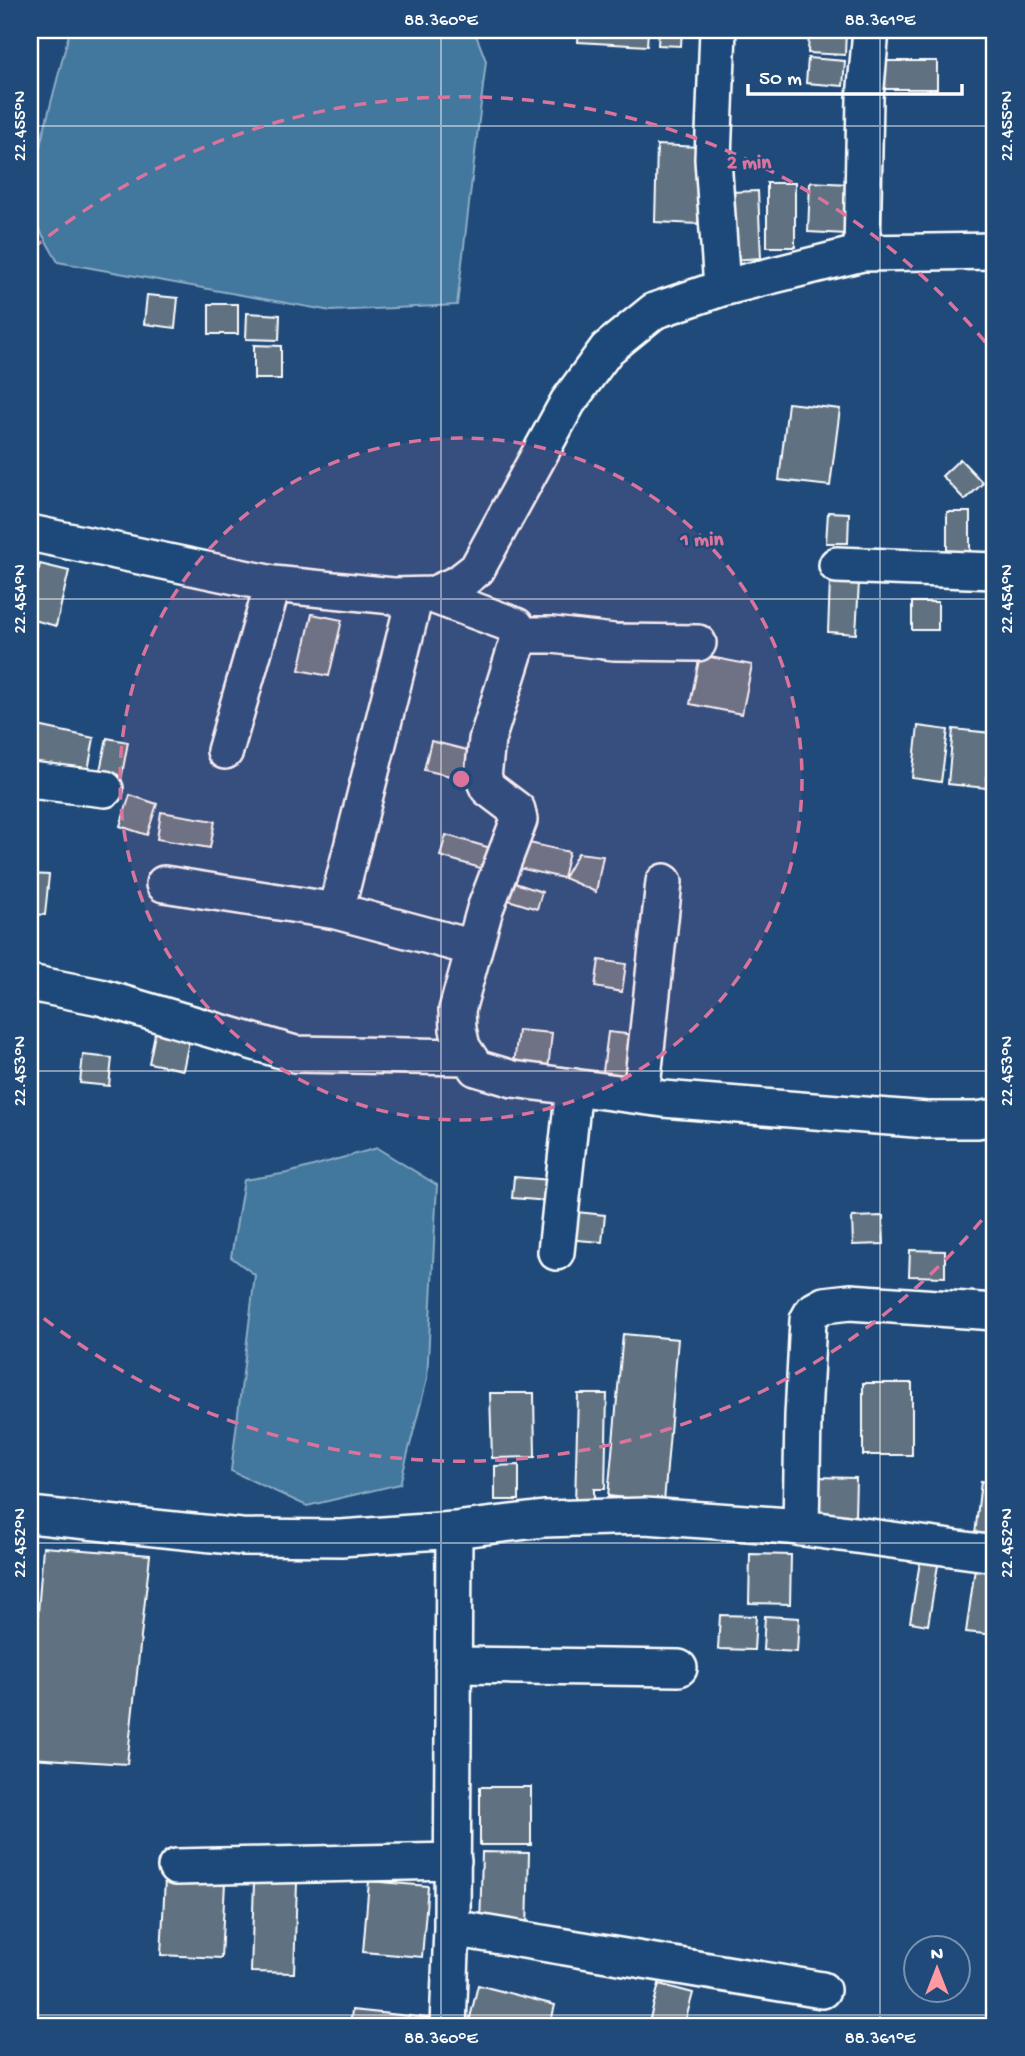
<svg xmlns="http://www.w3.org/2000/svg" width="1025" height="2056" viewBox="0 0 1025 2056" font-family="'Gochi Hand',sans-serif">
<style>
.water{fill:#42779e;stroke:#8eadc5;stroke-width:2}
.building{fill:#607281;stroke:#fff;stroke-width:2}
.lines{fill:none;stroke-linecap:round;stroke-linejoin:round}
.minor-casing{stroke:#fff;stroke-width:40}
.minor{stroke:#1f4a7a;stroke-width:35}
.ticks{fill:none;stroke:#fff;stroke-width:2;stroke-opacity:0.45}
.ring{fill:none;stroke:#da749d;stroke-width:3.5;stroke-dasharray:12 9}
.centre{fill:#da749d;stroke:#1f4a7a;stroke-width:3.5}
.ring-label{font-size:21px;text-anchor:middle;font-weight:bold;fill:#da749d;stroke:#1f4a7a;stroke-width:5;stroke-linejoin:round;paint-order:stroke}
.neatline{fill:none;stroke:#fff;stroke-width:2.5}
.ticks-label{font-size:18px;text-anchor:middle;fill:#fff}
</style>
<rect width="100%" height="100%" fill="#1f4a7a"/>
<filter id="ink" filterUnits="userSpaceOnUse"><feTurbulence type="fractalNoise" baseFrequency=".0143" numOctaves="2"/><feDisplacementMap in="SourceGraphic" scale="14" xChannelSelector="R" yChannelSelector="G"/><feConvolveMatrix kernelMatrix="1 2 1 2 8 2 1 2 1" color-interpolation-filters="sRGB"/></filter>
<g filter="url(#ink)">
<path class="water" d="M70,30h404l12,31 -29,244 -126,6 -273,-49 -28,-49v-29z
M377,1148l60,37 -10,194 -27,105 -93,22 -76,-35 24,-196 -24,-18 13,-77 44,-7z"/>
<path class="building" d="M579,30h69l-1,16 -69,-4z
M659,30h23l-1,16 -23,-1z
M809,30l37,1 -1,24 -37,-2z
M808,58l37,3 -2,25 -37,-3z
M876,61h61v28h-61z
M657,145l44,2 -3,77 -43,-2z
M810,182l39,2 -2,50 -39,-2z
M767,183h28v64h-28z
M758,191l3,67 -29,2 -3,-68z
M147,295l31,3 -3,30 -31,-4z
M209,304h29v30h-29z
M247,313l33,2 -1,25 -33,-1z
M254,345l27,1v33h-27z
M788,403l52,6 -10,77 -51,-6z
M960,459l23,24 -18,17 -23,-24z
M828,512l21,1 -1,30h-22z
M947,512h23v52l-23,1z
M40,564l29,7 -13,55 -26,-7v-15z
M830,580l29,2 -3,52 -28,-2z
M912,602h26v28h-26z
M312,614l30,6 -13,56 -30,-6z
M700,655l52,10 -10,49 -52,-10z
M38,726l56,12 -7,38 -57,-12z
M918,726l30,4 -7,52 -29,-4z
M953,729l38,4 -5,55 -38,-4z
M107,738l21,4 -7,38 -22,-5z
M431,741l40,10 -7,28 -40,-9z
M130,795l27,9 -10,31 -27,-9z
M161,812l54,9 -5,27 -53,-9z
M446,835l48,14 -7,21 -47,-14z
M525,842l44,10 -6,26 -44,-10z
M578,853l25,3 -7,36 -32,-14z
M30,874l19,1 -4,40 -15,-1z
M509,881l33,11 -5,17 -35,-11z
M599,960l27,4 -4,28 -27,-5z
M157,1024l34,7 -8,39 -34,-7z
M518,1030l34,3 -4,36 -34,-4z
M608,1032l27,3 -6,47 -27,-3z
M83,1055l29,3 -3,28 -29,-3z
M514,1177l37,3 -2,21 -37,-3z
M567,1211l38,4 -3,27 -38,-3z
M883,1216l1,28 -31,1 -1,-28z
M989,1247h6v48l-7,-1z
M910,1250l35,1v26l-36,-1z
M623,1334l55,5 -14,163 -56,-6z
M863,1383h49v72h-49z
M490,1393h44l1,64 -43,1z
M578,1394h29l-2,95h-11v15l-19,-1z
M519,1465v35h-24v-34z
M815,1477l41,1 -1,39 -41,-1z
M981,1481l14,2v63l-21,-2z
M43,1547l107,8 -23,209 -97,-6v-40z
M750,1554l41,1 -1,49 -41,-1z
M921,1556l18,3 -11,66 -18,-3z
M976,1561l19,3v71l-29,-3z
M720,1615l36,1 -2,34 -36,-1z
M765,1616l34,2 -2,34 -34,-2z
M480,1787h51v58h-51z
M482,1852l47,1 -2,77 -47,-1z
M165,1879l60,4 -4,75 -60,-3z
M369,1881l59,5 -6,71 -59,-5z
M254,1882l43,1 -3,90 -43,-1z
M659,1984l34,9 -9,33h-36z
M478,1985l77,20 -5,21h-82z
M352,2010l76,8 -1,8h-77z"/>
<g class="lines">
<g class="minor-casing">
<path id="minor" d="M718,30l-5,129 9,129
M862,253l3,-155 6,-68
M30,533l243,51 120,12 39,-1 27,-12 18,-14 91,-167 39,-53 47,-38 68,-23 140,-35 133,-2
M837,565l158,6
M432,595l84,31 4,9 -33,105 -4,37 5,11 29,22 2,10 -34,89 -28,101 1,19 4,18 14,21 37,11 150,20 264,21h50l18,-3
M520,635h32l62,7 84,1
M225,751l48,-167
M30,780l75,9
M164,884l172,27 138,37
M336,911l79,-315
M30,983l70,14 195,57 172,3
M641,1096l23,-214
M556,1252l18,-165
M30,1515l211,22 100,1 113,-8 90,-11 101,-3 144,10 206,28
M801,1528l2,-112 5,-96 5,-9 11,-6 26,-3 145,10
M453,1665l226,3
M176,1867l277,-6
M452,1928l370,62
M448,2026l4,-98 2,-398"/>
</g>
<use href="#minor" class="minor"/>
</g>
</g>
<path class="ticks" d="M441,30v1996M880,30v1996M30,126h965M30,599h965M30,1071h965M30,1543h965M30,2015h965"/>
<circle cx="461" cy="779" r="341" fill="#da749d" fill-opacity=".12"/>
<g class="ring">
<circle cx="461" cy="779" r="341"/>
<path d="M995 1204A682 682 0 0 1 32 1309M32 249A682 682 0 0 1 995 354"/>
</g>
<circle cx="461" cy="779" r="10" class="centre"/>
<g class="ring-label">
<text x="749" y="168">2 min</text>
<text x="702" y="545">1 min</text>
</g>
<rect width="1025" height="2056" fill="none" stroke="#1f4a7a" stroke-width="77"/>
<g transform="translate(937 1969)"><circle r="33" fill="#1f4a7a" stroke="#7992af" stroke-width="2"/>
<path d="M0-5L12 26L0 18L-12 26Z" fill="#ff9aa2"/>
<text y="-10" font-size="19" font-weight="bold" text-anchor="middle" fill="#ffffff">N</text>
</g>
<path d="M748 84v10h214v-10" fill="none" stroke="#ffffff" stroke-width="3.5"/>
<text x="759" y="84" font-size="21" fill="#ffffff" stroke="#1f4a7a" stroke-width="5" paint-order="stroke">50 m</text>
<rect x="38" y="38" width="948" height="1980" class="neatline"/>
<g class="ticks-label">
<text x="441" y="25">88.360°E</text>
<text x="880" y="25">88.361°E</text>
<text transform="translate(19 126) rotate(-90)" y="6">22.455°N</text>
<text transform="translate(1006 126) rotate(-90)" y="6">22.455°N</text>
<text transform="translate(19 599) rotate(-90)" y="6">22.454°N</text>
<text transform="translate(1006 599) rotate(-90)" y="6">22.454°N</text>
<text transform="translate(19 1071) rotate(-90)" y="6">22.453°N</text>
<text transform="translate(1006 1071) rotate(-90)" y="6">22.453°N</text>
<text transform="translate(19 1543) rotate(-90)" y="6">22.452°N</text>
<text transform="translate(1006 1543) rotate(-90)" y="6">22.452°N</text>
<text x="441" y="2043">88.360°E</text>
<text x="880" y="2043">88.361°E</text>
</g>
</svg>
